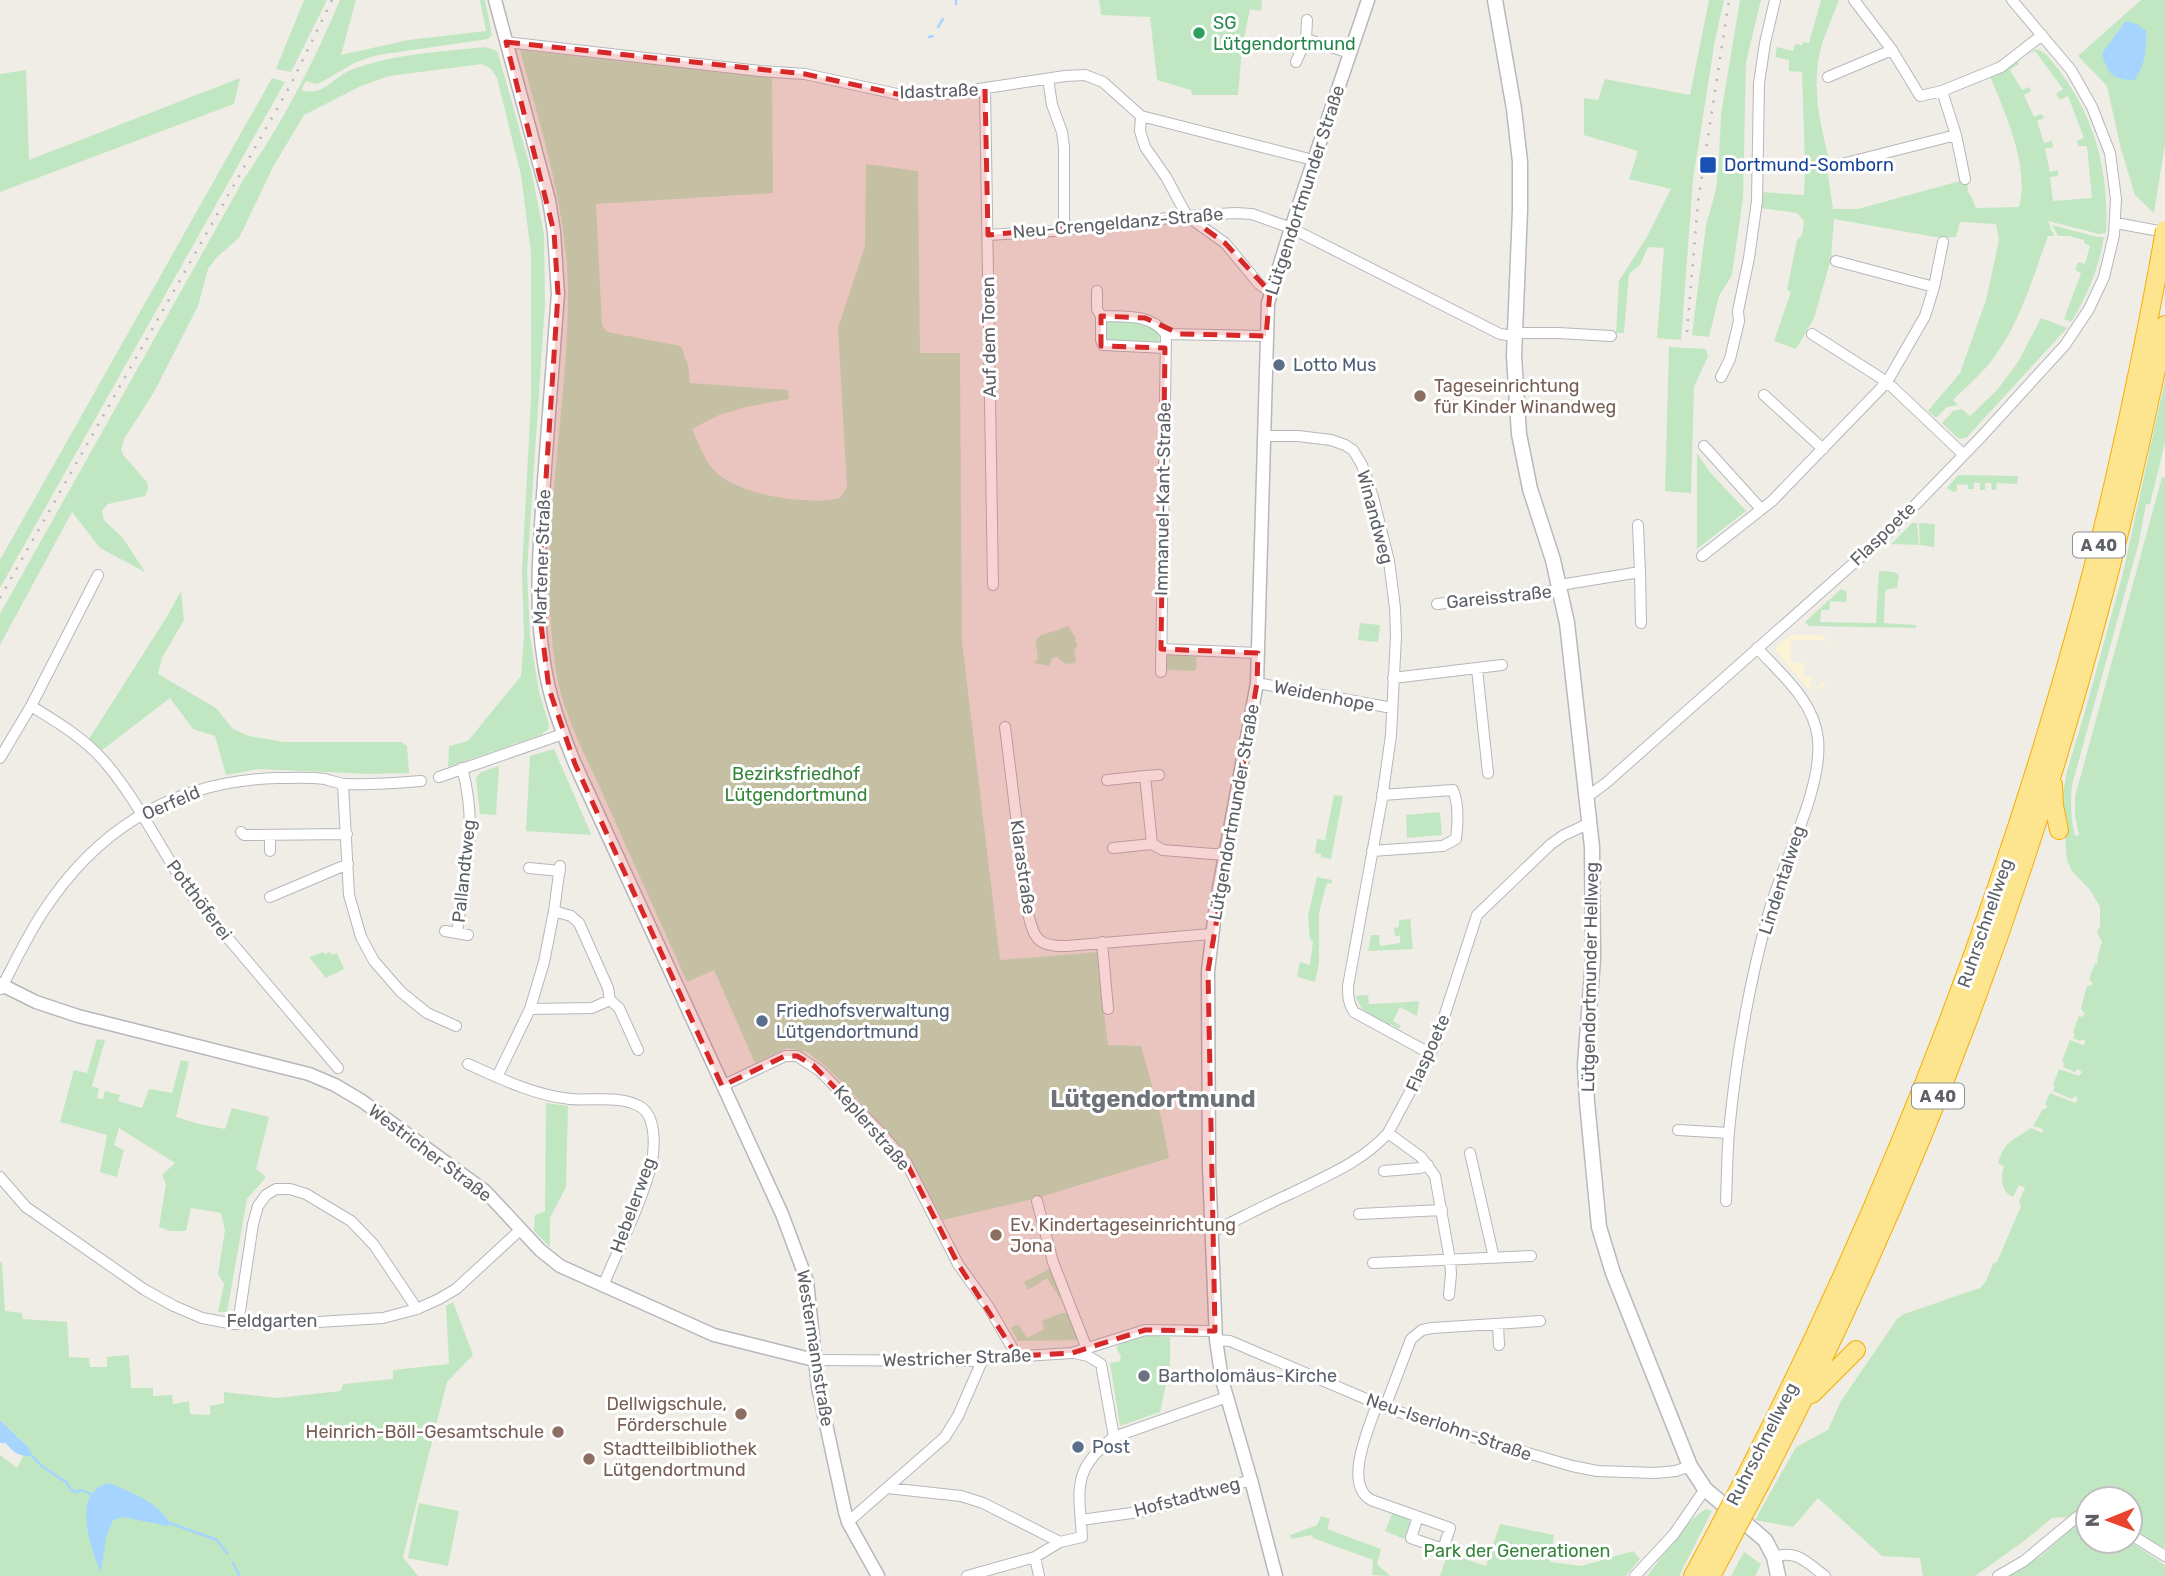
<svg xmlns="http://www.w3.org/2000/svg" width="2165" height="1576" viewBox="0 0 2165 1576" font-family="Rubik,sans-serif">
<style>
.green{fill:#c1e7c2}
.sand{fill:#fbf3d4}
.water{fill:#a5d5ff}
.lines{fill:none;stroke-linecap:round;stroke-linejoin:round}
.stream{stroke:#a5d5ff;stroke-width:2.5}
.minor-casing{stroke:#b5b7bc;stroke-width:12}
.tertiary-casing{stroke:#b5b7bc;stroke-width:15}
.secondary-casing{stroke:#b6b9bf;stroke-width:17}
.motorway-casing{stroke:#f4ae00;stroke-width:20}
.minor{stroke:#fff;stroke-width:10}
.tertiary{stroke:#fff;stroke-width:12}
.secondary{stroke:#fff;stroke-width:14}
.motorway{stroke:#fde48e;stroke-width:18}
.rail{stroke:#b5b6b6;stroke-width:2.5;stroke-dasharray:2 9;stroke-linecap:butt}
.motorway-bridge-casing{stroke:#f4ae00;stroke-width:20;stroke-linecap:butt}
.motorway-bridge{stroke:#fde48e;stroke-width:18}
.marked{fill:#d62828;fill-opacity:0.2;stroke:#d62828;stroke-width:5;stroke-dasharray:14 9;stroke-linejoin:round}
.leisure-dot{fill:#2e9e5b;stroke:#fff;stroke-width:2.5}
.transit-dot{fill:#1a4fb4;stroke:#fff;stroke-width:2.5}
.service-dot{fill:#5c6f8a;stroke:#fff;stroke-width:2.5}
.education-dot{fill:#8d6e63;stroke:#fff;stroke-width:2.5}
.worship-dot{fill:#6b7280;stroke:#fff;stroke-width:2.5}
.labels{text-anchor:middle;stroke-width:6;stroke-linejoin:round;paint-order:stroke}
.shield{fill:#fff;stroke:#8e9093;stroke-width:2}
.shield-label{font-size:16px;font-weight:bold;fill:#5d6065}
.leisure-label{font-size:18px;fill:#27864d;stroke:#fff;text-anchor:start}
.street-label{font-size:18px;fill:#5d6065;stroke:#fff}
.transit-label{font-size:18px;fill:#164399;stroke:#fff;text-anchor:start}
.service-label{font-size:18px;fill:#4e5e75;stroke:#fff;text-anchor:start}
.education-label{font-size:18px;fill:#785e54;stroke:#fff;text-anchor:start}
.park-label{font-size:18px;fill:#34853a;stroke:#fff}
.worship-label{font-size:18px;fill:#5b616d;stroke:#fff;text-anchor:start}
.district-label{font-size:24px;font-weight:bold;fill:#6e7277;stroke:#fff}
</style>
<rect width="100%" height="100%" fill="#efede5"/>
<path class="green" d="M304,0h23l-36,72 -15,-3z
M340,0h16l-15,55 67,-15 78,-9 -6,-31h5l7,35 -4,4 -110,16 -22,7 -36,21 -5,1 -9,-3 -5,9c22,7 30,-11 48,-19 40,-17 92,-19 135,-24l11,3 3,3 34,121 12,60 1,70 -18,267 3,65 9,56 10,32 -1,5 -7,6 -93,32 1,-21 19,-5 53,-65 3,-39 -2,-67 9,-170v-147l-10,-78 -24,-97 -6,-9 -9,-5 -93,12 -28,10 -57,29 -31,52 -34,71 -22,19 -9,12 -10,37 -44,86 -30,47 -3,11 3,6 23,26 1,7 -3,7 -37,8 -6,7 2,9 19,18 22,34 -45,-24 -28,-36 -72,133v-31l245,-437c38,-55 69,-115 95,-177z
M1099,0h163l-1,11 -11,-2 -8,39 -4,47h-46l-1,-5 -34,-10 -7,-63 -49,-2z
M1709,0h15l-9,40 -22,140 -12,160 -24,-2 7,-90 -16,-1 -8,18 -11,9 -5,59h-8l3,-52 29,-46 23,-46 -42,-10 9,-28 -54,-16v-37l14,2 7,-21 85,16z
M1740,0h21l-15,62 -3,136 -11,77 -13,21 -10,41 -17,-2 14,-110 10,-35 3,-33 2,-43z
M1821,0h18c-7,20 -19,42 -21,63 -5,34 4,69 13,103l-4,2 6,41h25l109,-30 1,14 2,1 6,14 43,-1c11,-40 -14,-94 -29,-131l27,-15 2,3 -9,6 12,20 7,-3 2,4 -7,4 10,22 8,-3 2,4 -7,3 7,22 8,-2 1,6 -8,2 5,23 8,-2v6l-8,1 3,24 39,-3 -5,-52h-9l-1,-5 7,-3 -16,-42 -8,4 -4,-6 7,-5 -28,-38 -8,5 9,-7c11,3 16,13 23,21 37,49 50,103 47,163l-7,1 -51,-13 6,15h-6c-15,41 -27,84 -53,120 -11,16 -28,30 -42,44l5,5 -11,2 -11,11 -8,-7 32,-38 26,-73 13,-60 -3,-16 -36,-2 -4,15 -15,1 -107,-19 -3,40 -17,59 -18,31 -22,-8 17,-49 -4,-2 10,-50 5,-5 2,-14 -7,-8 -36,-5 1,-16 42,3 1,-29 -3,-94 -13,-1v-11l-14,-3 2,-10 16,4 2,-7 7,1 1,-3 6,1z
M2141,0h24v144l-11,69 -19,-18 -14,-46 -14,-63 -29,-30z
M520,50l252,28 1,115 -177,11 6,121 5,7 74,14 7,19 2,18 98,7 1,9 -43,8 -27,8 -27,14c6,12 11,28 20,39 22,27 95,38 128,30l7,-11 -9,-159 27,-82 1,-82 52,7 2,182h40l2,288 38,319 97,-8 11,93 33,1 21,75 7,37 -132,40 -94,22 -33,-60 -61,-71 -24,-23 -18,-14 -20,-4 -32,15 -41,-93 -27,12c-27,-61 -55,-122 -82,-183 -18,-41 -42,-83 -49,-128 -20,-126 12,-253 12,-379 -1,-83 -27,-163 -48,-242z
M26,70l3,90 211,-82 -6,26 -234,88v-118z
M272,78l13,4 -285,506v-28z
M2052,225l46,12h6c-5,30 -16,58 -33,85l-7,-3 17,-46 -6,-3 3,-8 7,2 5,-18 -6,-3v-3l-15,-4h-11z
M2041,318l26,10 -100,109 -8,2 -17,-16 11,-12 9,-2 8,7 27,-26 21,-28z
M1106,320h38l16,14 -1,10 -54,-2 -2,-13z
M1669,347l37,2 2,7 -14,31 -3,106 -26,-2z
M2165,380v63l-15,61h-4l-7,38 -67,243c-2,18 -1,34 3,51l4,-1 -4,-19v-19l87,-320 3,1v1070l-35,-16v-33h-42v17l-36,2 -28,23 -49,35h-52l-3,-18 -38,-2 -64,-58 -25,29 -38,-7 41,-73 32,-17 13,-29 56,-82 7,-5 76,-26 6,-7 7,-17 4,-2 24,-56 -2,-5 6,-13 -6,-3 -6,12c-12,-5 -13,-19 -9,-31l-6,-3c7,-23 15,-22 33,-35l11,5 1,-4 -10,-3 10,-17h3l1,-3 -2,-2 5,-11 25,10 3,-4 -3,-3 -3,3 -19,-8 2,-4 -2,-2 6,-16 20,7 3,-4 -4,-3 -3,3 -12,-5 1,-4 -2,-2 8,-21 13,5 3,-3 -4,-3 -2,2 -7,-3 2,-3 -2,-3 6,-16 3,1 3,-3 -4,-5 6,-24 3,1 3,-2 -4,-5 6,-16 2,1 1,-4 -1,-2 5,-16 -5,-10 3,-6v-19l-10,-17 -18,-19 -5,-11 -5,-62 5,-27 19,-63 37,-135z
M1697,453l12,18 37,40 -49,38z
M1958,475l60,1 -1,8 -20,-1 -1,7h-4l-1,-7h-6v7h-5v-7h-6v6h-6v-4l-11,-1v7l-4,1 -6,-4z
M1912,523h5l2,22 -28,-1z
M1919,523l16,1 -1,23 -14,-2z
M1879,571l16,1 4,4 -2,12 -9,1 -3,3 -1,31 32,2v3l-107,-2 -4,-4 36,-33 6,3 -1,10 -16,-1 -1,9h-8l-1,12 56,1z
M181,591l3,29 -22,38 -4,16 58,34 17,21 16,7 35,6h117l6,4 2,27 -39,1 -112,-5 -32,6 -11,-39 -22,-7 -23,-31 -69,53 -12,-12 79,-124z
M1360,623l20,2 -2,17 -20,-2z
M1068,626l8,12 -1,2 3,5 -4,5 2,7 -1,6 -9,1 -9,-7 -4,1 -4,8 -15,-3 4,-5c-2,-16 -7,-21 13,-26 6,-1 10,-4 17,-6z
M1168,652l29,2 -1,15 -2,2 -27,-1 -2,-16z
M554,749l37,85v1l-65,-4 4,-75z
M499,766l-3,49 -16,-1 -4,-36 5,-6z
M1334,795l9,1 -12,63 -10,-2v-3l-6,-1 2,-14 8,1z
M1440,812l2,23 -35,3 -1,-23z
M1317,877l15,3v4l-4,-1 -2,3 -7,27v50l-4,19 -18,-5 3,-15 10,3 3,-24 -3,-2 -2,-23z
M1410,919l3,30 -45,2 3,-16h8l1,11 20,-3v-7h-5l-1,-8 5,-1v-7z
M323,952l1,2 6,-2 2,3 5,-2 7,16 -18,9 -17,-21z
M1368,995l1,9c19,-1 31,-1 50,-3l-2,15 -17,-9 -7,14 8,5 -2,3 -8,-5 -1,2 -28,-17 -7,-13z
M97,1039l8,1 -13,46 7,3 -2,9 6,1 2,-8 15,4 -2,6 24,7 7,-19 23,4 9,-33 8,2 -13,55 23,7 26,5 7,-21 37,9 -13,52 10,8 -19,22 -20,113h-9l6,-28 -6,-10 7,-44 -4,-17 -30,-5 -5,23h-16l-11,-4 7,-43 -4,-9 13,-12 -56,-35 -5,17 10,5 -7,27 -17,-5 7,-37 -47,-13 14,-52 13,3z
M546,1103l22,3 -2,81 -16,31v29l-16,-16 1,-16 10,-4z
M0,1262h2l3,49 17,2 1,6 44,3 2,35 20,1 1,9h17v-10l22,-2 2,33h22v8l19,-1 1,9 16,-3 1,13 20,1v-9l14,-3v-11l52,6 65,-7 2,-7 50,-5v-9l56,-6 -3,-58 7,-4 20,53 -26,27 -44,175 15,19h-418v-121l17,13 11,-21 -28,-27z
M1053,1267l10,29 -4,1 -12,-19 -19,12 -4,-8z
M1061,1313h10l11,27 -64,1 -7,-13 7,-4 9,14 17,-9 -2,-8z
M1147,1335l23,2v29l-10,46 -40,14 -10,-63 10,-2 1,-5 -5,-8 4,-4z
M419,1503l40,8 -11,55 -40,-8z
M1706,1509l6,2 -33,65h-32c13,-16 42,-59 59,-67z
M1393,1512l15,6 2,4 -6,17 -19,-8z
M1321,1516l9,3 -3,10 54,20 -4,15 13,12 -18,-1 1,-15 -60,-22 -1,-3 -20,4 -2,-4 27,-10z
M2087,1519l1,22h42l35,24v11h-156l31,-19 37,-33z
M1500,1524l54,11 -4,27 32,4 51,-15 7,8 -14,17h-186l8,-23 38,13z
M1744,1552l17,12 -6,12h-24z"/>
<path class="sand" d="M1791,635h30l6,5 -1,7 -1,-7h-34v23h13v14h7v10h10v-6h5l-3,7 -14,1 -33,-38v-3z"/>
<path class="water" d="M2126,21l11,3 9,7c1,18 -1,34 -11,49 -22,0 -28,-6 -33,-27z
M0,1420l28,27 5,9c-13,1 -20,-3 -27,-13h-6z
M110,1483c24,11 45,17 60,40l-2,3 -45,-9 -10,3 -7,18 -5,35c-10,-24 -32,-82 9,-90z"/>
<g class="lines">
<path class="stream" d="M956,4v-4
M938,27l5,-8
M929,37l4,-1
M30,1454l13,13 23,15 5,8 5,2 6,-2 12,6
M170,1523l47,17 10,13
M233,1563l7,13"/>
<g class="minor-casing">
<path id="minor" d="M1854,0l38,50 28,46 22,-5 59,-24 41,-32
M1307,20l-1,19 44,14
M506,42l254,29 45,3 92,20h49l119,-18 20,-1 18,7 38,34 172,44
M1296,62l10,-23
M1828,77l64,-27
M1048,79l4,26 10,27 2,15v82
M985,89l8,496
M1942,91l14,44 9,44
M1141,116l-1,15 5,16 21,30 21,39 38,27 34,41 11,8
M1834,166l122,-31
M2116,223l49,9
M988,235l64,-4 135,-15 48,-3 17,1 39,14 209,106 14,2
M1836,261l98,26
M1097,291v18l4,7
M1514,333h44l53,3
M1166,334l100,2
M1812,334l75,48 76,72
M1721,377l9,-18 9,-38 -1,-10 11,-53 8,-57 2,-118 6,-40 10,-43
M1764,395l59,54
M1264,436h34l33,4 14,5 8,5 9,15 11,32 16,64 6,47 1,28 -5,99 -9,64 -34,187c0,10 0,17 6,26l77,42
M1704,446l57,63
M1638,525l2,47
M1702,556l70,-55 115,-119 38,-66 9,-29 9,-45
M1560,585l80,-13 1,51
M1437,604l124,-14
M1161,649l97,4
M1477,669l11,104
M1161,672l5,-338c-16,-21 -42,-17 -65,-18v24l2,5 62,3
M1393,678l109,-13
M1257,683l135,25
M31,706c26,16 53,32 73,55 36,42 58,92 89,136l145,171
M1005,727l23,186c6,27 11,34 39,33l144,-12
M0,758l31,-52 67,-131
M1159,775l-14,1 7,68 11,6 62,5
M439,777l124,-43
M1107,780l38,-4
M343,784l6,111 12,42 13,24 27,31 26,21 29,13
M1587,797l19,-14 285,-253 91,-94 83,-91 24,-36 15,-32 10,-42 2,-36 -6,-46 -18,-46 -21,-37 -59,-70
M241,832l3,3 103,-1
M270,835v16
M1113,848l39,-4
M1372,851l71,-5 13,-7c2,-16 3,-35 -3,-49l-71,5
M529,868l31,3
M270,897l78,-33
M554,911l6,-45
M445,931l23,4
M457,933c7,-60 22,-104 5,-165
M1102,942l6,67
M1,989c14,-27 27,-55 44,-80 55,-83 132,-128 232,-131 15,0 33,-1 48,1 7,2 14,5 21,5 25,1 50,-1 75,-3
M610,1000l9,8 19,42
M468,1064c33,15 66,31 102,35 21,2 49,-4 69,7 18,9 16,43 12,60 -11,41 -32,81 -48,120
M497,1077l33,-68 62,-1 18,-8 -2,-12 -29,-65 -8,-7 -17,-5 -10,51 -14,47
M722,1086l63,-30h12l23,15 61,62 25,29 52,102 30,42 29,50
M1678,1130l51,3
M1388,1133l33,24 14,19 15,84 1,14 -2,21
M1470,1153l24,105
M1384,1171l36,-3 8,-3
M0,1177l26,30 119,83 29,16 28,12 32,6 68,-1 81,-5 34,-9 22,-10 17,-10 64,-59
M1037,1201l16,61 34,87
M1726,1201c1,-23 1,-47 3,-70 7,-72 20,-148 40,-219 14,-51 54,-123 49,-173 -4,-38 -37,-65 -61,-91
M1359,1214l83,-4
M1211,1230l7,-1c25,-12 49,-25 74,-36 34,-17 70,-31 96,-60l47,-88 42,-130 74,-71 13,-9 26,-12
M1373,1263l158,-7
M238,1324l15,-100 5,-18 8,-11 10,-6h14l16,5 45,27 23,24 43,64
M1498,1324l1,21
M1216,1340l14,1 155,66 78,27 109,32 25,5 58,2 21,-2 14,-5
M1074,1353l14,3 13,8 13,73
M814,1360l168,1 8,-3 82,-5 73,-23 70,1
M1377,1404c-8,24 -34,80 -6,96l79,28 -7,21 -32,-11 7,-21
M1385,1407l26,-68 11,-9 10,-2 108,-7
M887,1488l74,8 22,7 77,39
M1081,1520l65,-9 105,-31
M848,1522l97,-85 13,-21 24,-55
M2130,1534l35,22
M1035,1557l4,19
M1774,1557c23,-8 33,6 51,19
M967,1576l68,-19 25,-15 22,-5c-3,-48 -11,-67 32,-100l113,-40
M1635,1576l39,-42 31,-45
M1998,1576l26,-15 53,-44 11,-2"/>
</g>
<g class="tertiary-casing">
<path id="tertiary" d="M495,0l54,200 5,32 4,62c-5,62 -9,124 -14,187 -4,60 -10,121 0,181 5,36 18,70 31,102l207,450 25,67 11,106 27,125 3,10 30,54
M0,984l36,18 42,14 231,58 26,11 27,16 123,90 55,59 20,16 154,69 100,25
M1276,1576l-25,-96 -29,-100 -6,-40 -7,-173 -1,-196 8,-67 41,-221 11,-380 23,-75 77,-228"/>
</g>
<g class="secondary-casing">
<path id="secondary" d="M1495,0l19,109 6,53v48l-6,146 5,78 11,55 23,71 14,63 25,224 1,112 -8,106 2,37 12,125 14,46 77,193 15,23 60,51 9,17 4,19"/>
</g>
<g class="motorway-casing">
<path id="motorway" d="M2053,785l1,21 5,24
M1812,1394l44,-44
M1746,1476c140,-274 253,-561 334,-859 32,-116 57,-234 79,-353
M1760,1484c191,-365 326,-756 405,-1159
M1693,1576l21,-39
M1711,1576l17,-32"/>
</g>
<use href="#minor" class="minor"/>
<use href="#tertiary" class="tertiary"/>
<use href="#secondary" class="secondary"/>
<use href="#motorway" class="motorway"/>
<path class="rail" d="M1687,332l11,-130 31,-202
M0,598l290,-512 42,-86"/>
<g class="motorway-bridge-casing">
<path id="motorway-bridge" d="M2159,264l6,-34
M1714,1537l32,-61
M1728,1544l32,-60"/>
</g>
<use href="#motorway-bridge" class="motorway-bridge"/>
</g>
<path class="marked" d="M506,42l299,32 92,20 88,-5 3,146 199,-19 38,27 45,49 -4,44 -86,-2 -35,-16 -44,-2v30l64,2 -4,301 97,4 -1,30 -49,288 7,360 -70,-1 -73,23 -55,3 -59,-92 -52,-102 -93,-97 -16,-9h-12l-63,30 -147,-322 -26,-75 -11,-88 20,-307 -4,-62z"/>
<circle class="leisure-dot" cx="1199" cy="33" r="7"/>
<rect class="transit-dot" x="1699" y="156" width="18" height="18" rx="3.5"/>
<g class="service-dot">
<circle cx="1279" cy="365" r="7"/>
<circle cx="762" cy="1021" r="7"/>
<circle cx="1078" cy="1447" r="7"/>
</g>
<g class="education-dot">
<circle cx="1420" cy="396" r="7"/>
<circle cx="996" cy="1235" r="7"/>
<circle cx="741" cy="1414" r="7"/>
<circle cx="558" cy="1432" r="7"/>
<circle cx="589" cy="1459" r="7"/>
</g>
<circle class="worship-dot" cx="1144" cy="1376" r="7"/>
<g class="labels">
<g class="shield">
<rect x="2073" y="532.5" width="52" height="25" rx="5"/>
<rect x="1912" y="1083.5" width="52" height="25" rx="5"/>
</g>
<g class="shield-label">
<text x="2099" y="551">A 40</text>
<text x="1938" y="1102">A 40</text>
</g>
<g class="leisure-label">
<text x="1213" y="29">SG<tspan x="1213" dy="21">Lütgendortmund</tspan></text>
</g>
<g class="street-label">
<text transform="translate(939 91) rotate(-2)" y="6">Idastraße</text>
<text transform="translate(1305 190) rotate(-72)" y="6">Lütgendortmunder Straße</text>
<text transform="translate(1118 223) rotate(-5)" y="6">Neu-Crengeldanz-Straße</text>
<text transform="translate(989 337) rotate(-91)" y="6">Auf dem Toren</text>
<text transform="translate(1163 499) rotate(-89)" y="6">Immanuel-Kant-Straße</text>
<text transform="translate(1375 517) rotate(75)" y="6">Winandweg</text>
<text transform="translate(1883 534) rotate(-44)" y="6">Flaspoete</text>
<text transform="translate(542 557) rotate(-88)" y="6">Martener Straße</text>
<text transform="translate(1499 597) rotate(-6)" y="6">Gareisstraße</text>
<text transform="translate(1324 696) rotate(11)" y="6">Weidenhope</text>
<text transform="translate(171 803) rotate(-23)" y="6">Oerfeld</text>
<text transform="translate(1234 812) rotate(-80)" y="6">Lütgendortmunder Straße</text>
<text transform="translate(1023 867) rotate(82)" y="6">Klarastraße</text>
<text transform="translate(464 871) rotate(-84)" y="6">Pallandtweg</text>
<text transform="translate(1782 880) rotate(-72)" y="6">Lindentalweg</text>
<text transform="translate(199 900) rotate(53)" y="6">Potthöferei</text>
<text transform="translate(1985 923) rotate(-71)" y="6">Ruhrschnellweg</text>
<text transform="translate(1590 977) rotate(-89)" y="6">Lütgendortmunder Hellweg</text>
<text transform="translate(1428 1053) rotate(-66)" y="6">Flaspoete</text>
<text transform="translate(872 1128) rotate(49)" y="6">Keplerstraße</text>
<text transform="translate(430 1153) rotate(37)" y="6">Westricher Straße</text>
<text transform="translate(633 1205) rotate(-70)" y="6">Hebelerweg</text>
<text x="272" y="1327">Feldgarten</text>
<text transform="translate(815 1348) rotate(81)" y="6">Westermannstraße</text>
<text transform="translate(957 1358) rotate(-2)" y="6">Westricher Straße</text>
<text transform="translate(1449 1427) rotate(19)" y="6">Neu-Iserlohn-Straße</text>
<text transform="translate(1762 1444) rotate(-63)" y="6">Ruhrschnellweg</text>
<text transform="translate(1187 1497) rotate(-15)" y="6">Hofstadtweg</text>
</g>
<g class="transit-label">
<text x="1724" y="171">Dortmund-Somborn</text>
</g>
<g class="service-label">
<text x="1293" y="371">Lotto Mus</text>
<text x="776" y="1017">Friedhofsverwaltung<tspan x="776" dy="21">Lütgendortmund</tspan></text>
<text x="1092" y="1453">Post</text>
</g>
<g class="education-label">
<text x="1434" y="392">Tageseinrichtung<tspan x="1434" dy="21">für Kinder Winandweg</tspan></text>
<text x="1010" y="1231">Ev. Kindertageseinrichtung<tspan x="1010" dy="21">Jona</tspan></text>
<text x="727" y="1410" text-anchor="end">Dellwigschule,<tspan x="727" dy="21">Förderschule</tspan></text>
<text x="544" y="1438" text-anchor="end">Heinrich-Böll-Gesamtschule</text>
<text x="603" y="1455">Stadtteilbibliothek<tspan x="603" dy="21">Lütgendortmund</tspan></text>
</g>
<g class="park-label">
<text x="796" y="780">Bezirksfriedhof<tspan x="796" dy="21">Lütgendortmund</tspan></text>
<text x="1517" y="1557">Park der Generationen</text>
</g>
<g class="worship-label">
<text x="1158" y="1382">Bartholomäus-Kirche</text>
</g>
<g class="district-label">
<text x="1153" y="1107">Lütgendortmund</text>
</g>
</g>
<g transform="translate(2109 1520) rotate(269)"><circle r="33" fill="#ffffff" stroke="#bebfc1" stroke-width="2"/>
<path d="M0-5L12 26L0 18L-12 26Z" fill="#ea4330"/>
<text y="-10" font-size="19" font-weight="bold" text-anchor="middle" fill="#5d6065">N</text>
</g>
</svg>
